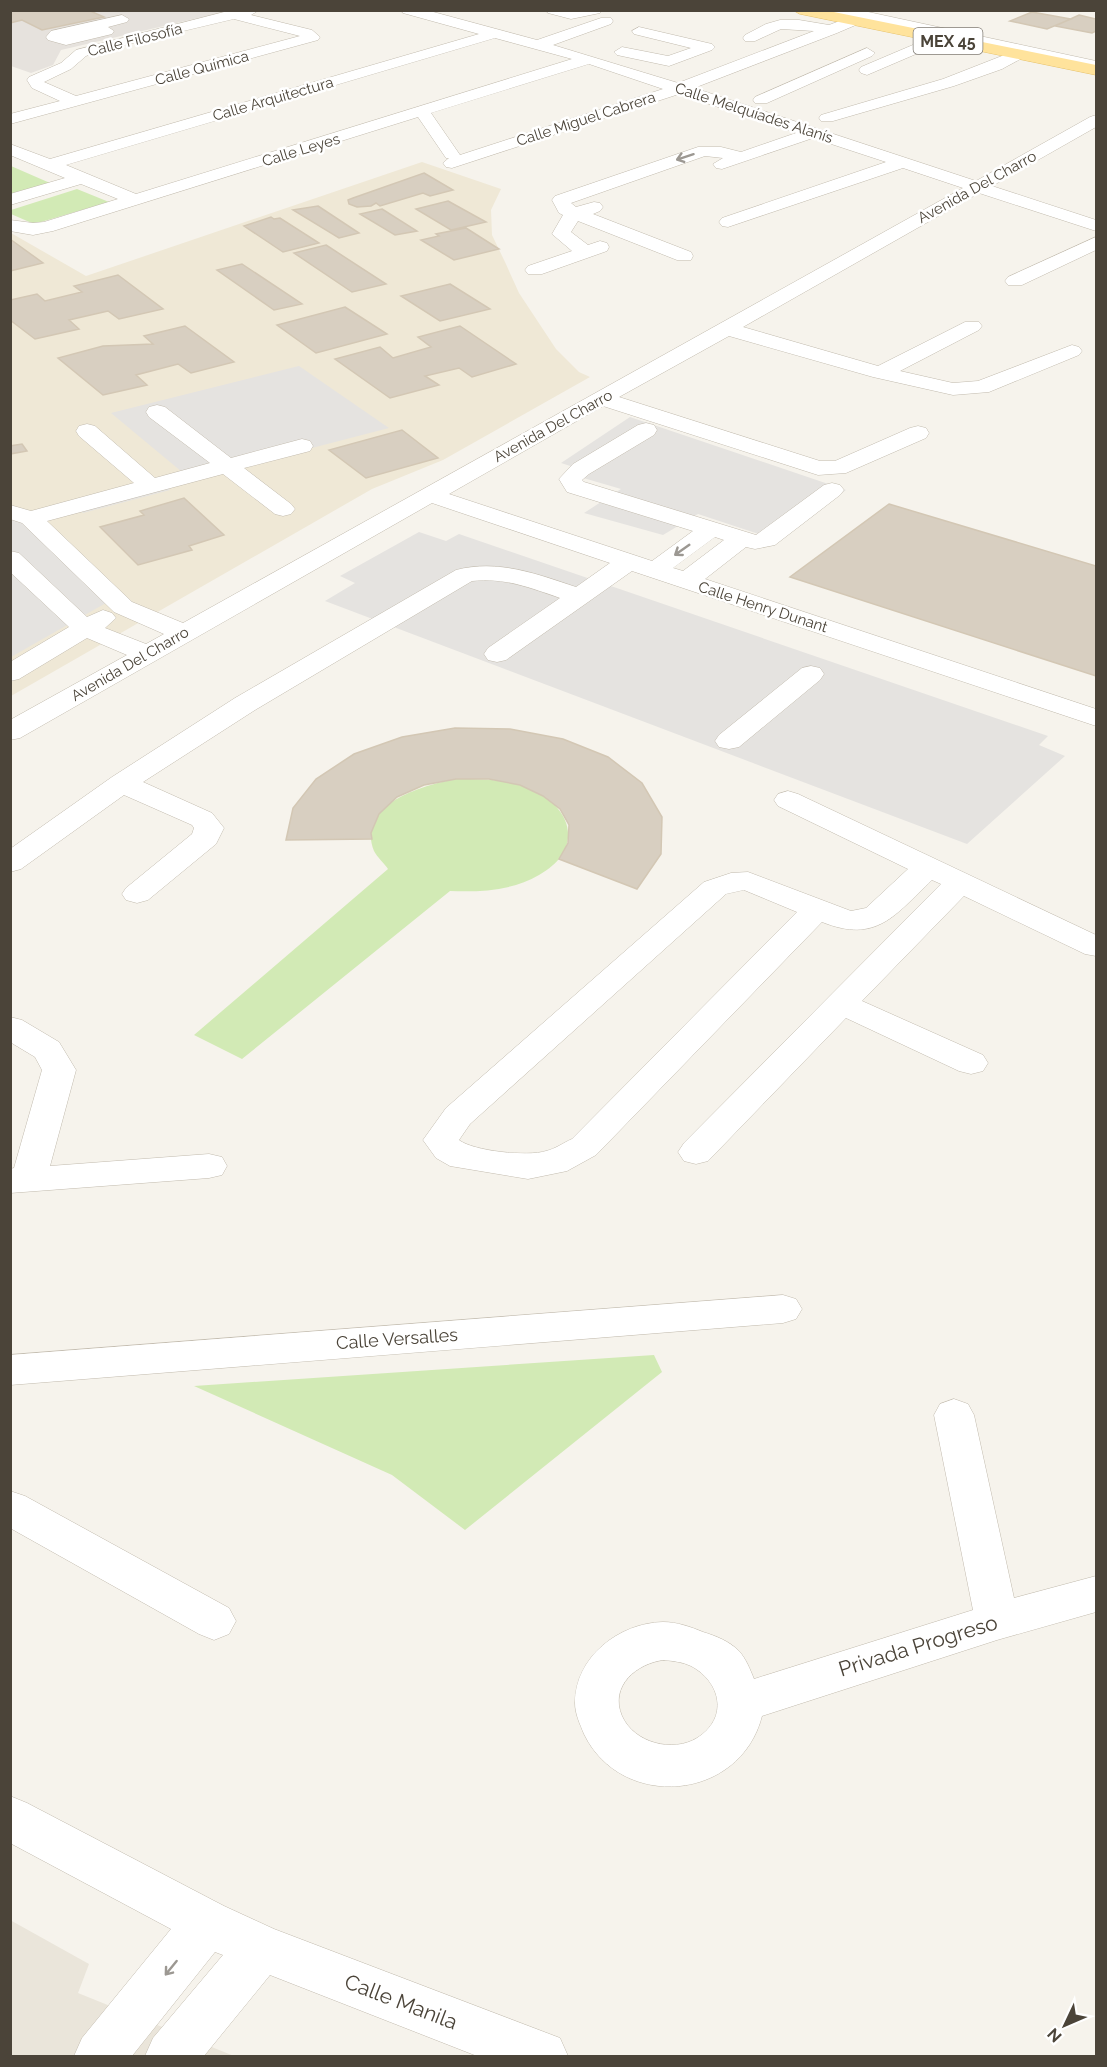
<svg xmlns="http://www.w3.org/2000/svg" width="1107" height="2067" viewBox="0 0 1107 2067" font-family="Raleway,sans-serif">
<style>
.residential{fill:#eae5da}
.industrial{fill:#e6e2dd}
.education{fill:#efe8d6}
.green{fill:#d2eab5}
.parking{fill:#e5e3e0}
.building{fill:#d8cfc1;stroke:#d3c7b4;stroke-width:1.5}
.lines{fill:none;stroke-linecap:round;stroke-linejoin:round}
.minor-casing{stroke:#c2bbae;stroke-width:1}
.major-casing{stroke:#e6c16a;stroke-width:1}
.minor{fill:#fff;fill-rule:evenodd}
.major{fill:#ffe39c;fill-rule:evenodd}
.oneway{stroke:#9c9892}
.labels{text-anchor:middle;stroke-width:5;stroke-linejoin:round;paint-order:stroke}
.far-street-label{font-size:15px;fill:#4b4439;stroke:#fff}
.shield{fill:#fff;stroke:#817c74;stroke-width:1.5}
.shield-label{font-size:16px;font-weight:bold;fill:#4b4439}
.street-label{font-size:18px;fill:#4b4439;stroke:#fff}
.near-street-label{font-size:21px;fill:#4b4439;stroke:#fff}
</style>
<rect width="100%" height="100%" fill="#f6f3ec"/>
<path class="residential" d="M10,1920l79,44 -11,29 156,63h-223z"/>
<path class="industrial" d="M10,11h218l-167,39 -8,15 -22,8 -20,-7z"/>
<path class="education" d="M422,162l79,27 -10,21 1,25 13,27 14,31 37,56 23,23 11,5 -147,83 -71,29 -361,207v-463l75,43z"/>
<path class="green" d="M11,166l39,17 -39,11z
M77,189l32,13 -75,22 -23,-10v-4z
M456,779c22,0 43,0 64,6 48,14 70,61 19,90 -27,16 -59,17 -89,16l-208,168 -48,-24 194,-166c-3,-5 -11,-12 -14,-18 -19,-47 50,-66 82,-72z
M654,1355l8,17 -197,158 -73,-55 -198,-89z"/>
<path class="parking" d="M299,366l90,62 -223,58 4,4 -87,23 -4,-3 -37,11 78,74 -109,62v-138l171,-47 -71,-59z
M630,417l216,73 -72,49 -76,-25 -35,21 -79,-22 37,-24 -41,-12 6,-6 -25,-8z
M419,532l27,9 13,-7 589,202 -9,9 26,11 -98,88 -642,-243 30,-18 -15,-7z"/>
<path class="building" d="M10,10h78l16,7 -62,13 -20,-10 -12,3z
M1032,12l39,7 -24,10 -37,-8z
M1079,15l17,4v12l-4,2 -37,-7z
M424,173l29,17 -23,6 -7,-3 -43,13 -4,-3 -5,3 -14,1 -8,-3 -1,-4 5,-2z
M448,201l38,21 -35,8 -35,-21z
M318,206l41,27 -20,5 -46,-28z
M382,209l35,22 -22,4 -35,-21z
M271,217l3,2 6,-1 39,25 -36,9 -39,-26z
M466,228l33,21 -45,11 -33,-20 18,-4 -3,-2z
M10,239l33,24 -33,8z
M326,245l60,39 -34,8 -58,-39z
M242,264l60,40 -28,6 -57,-40z
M118,275l45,34 -44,10 -11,-8 -39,9 10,9 -44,10 -25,-19v-20l27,-6 8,7 37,-9 -8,-6z
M450,284l40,25 -50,12 -39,-25z
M345,307l42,27 -71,19 -39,-28z
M185,326l49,36 -43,11 -13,-9 -42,11 11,10 -44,10 -45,-37 45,-12 50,-2 -9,-8z
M460,326l56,38 -44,13 -13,-9 -34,8 14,9 -49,13 -55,-39 45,-12 13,11 38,-11 -13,-10z
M402,430l36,28 -72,20 -37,-28z
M22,444l5,7 -17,3v-8z
M184,498l40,37 -35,11 3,4 -54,15 -38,-38 44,-12 -4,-4z
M889,504l207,62v110l-306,-99z
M455,728l55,1 53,10 45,18 34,26 20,34 -1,37 -24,35 -78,-30 9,-16 1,-18 -9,-16 -17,-13 -23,-11 -31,-6h-33l-32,6 -27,12 -18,17 -8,19 1,6 -86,1 7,-32 23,-29 38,-25 48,-17z"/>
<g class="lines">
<g class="minor-casing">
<path id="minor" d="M232,10h27l-8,5 61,15 8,7 -2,3 -308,84v-10l50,-13 -28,-13 -5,-8 2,-3 32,-14 15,-13zM234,19l66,17 -224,60 -32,-14 27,-13 15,-13 9,-4z
M401,10h25l111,30 64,-22h10l2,3 -2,3 -58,21 125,38 136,-52 -33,-2 -26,12h-10l-2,-3 2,-3 21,-11 14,-4h19l30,5 21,-8 -19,-4 -2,-3h30l237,51v10l-70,-15 -24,13 -48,17 -121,35h-12l-2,-3 2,-3 122,-36 69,-27 -66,-14 -2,4 -77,33 -6,-2 -2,-3 2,-3 73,-31 -75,-17 -1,5 -21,9 -143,55 282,93 114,-64 6,-2v12l-104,59 104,34v11l-117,-38 -236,134 135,39 87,-44h14l3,4 -3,4 -79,41 53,12 25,-2 94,-36 7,2 3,4 -3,4 -90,37 -36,3 -80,-18 -144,-41 -110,61 201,64h15l75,-33 8,-2 8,2 3,5 -3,5 -80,35 -28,2 -215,-69 -154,88 203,67 41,-30 -126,-39 -8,-13 14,-15 65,-39 8,-2 8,2 3,5 -3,5 -65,39 -7,6 2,2 172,53 68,-50 8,-2 8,2 4,5 -4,5 -65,50 -20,4 -9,-2 -41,32 391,130v17l-464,-155 -126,89 -9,2 -9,-2 -4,-6 4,-6 72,-50c-29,-10 -57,-21 -88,-17l-217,129 -112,72 69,31 12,15 -8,16 -68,56 -11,3 -11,-3 -4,-6 4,-6 66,-54 2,-6 -2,-3 -68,-30 -103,74 -11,3v-23l102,-72 123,-79 221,-128c42,-11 81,4 120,17l34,-24 -178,-60 -412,235 -10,2v-20l117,-65 -40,-17 -68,41 -9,2v-19l59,-35 -59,-55v-21l9,2 68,64 16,-7 9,3 4,5 -11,10 41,16 18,-10 -50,-22 -92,-89 -12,-4v-14l21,6 103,-28 -55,-47 -3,-5 3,-5 8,-2 8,2 60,52 55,-15 -61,-46 -3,-5 3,-5 8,-2 8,2 66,51 71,-19 8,2 3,5 -3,5 -66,17 47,36 4,5 -4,5 -8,2 -8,-2 -52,-40 -176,47 85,81 51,21 780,-435 -60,-20 -175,59 -6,-1 -3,-4 3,-4 164,-56 -73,-24 -91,31 -6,-1 -3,-4 10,-6 -18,-2 -134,47 5,4 18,-5 6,1 3,4 -3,4 -7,3 98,38 2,4 -2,4h-14l-99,-39 -7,11 17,13 12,-4 7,2 2,4 -2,4 -65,23h-14l-3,-4 3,-4 44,-15 -20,-17 11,-19 -4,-2 -7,-13 3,-4 143,-49h23l20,5 55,-19 -117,-39 -227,74 -6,-1 -3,-4 6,-5h-3l-28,-41 -365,114 -20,4 -23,-4v-11l23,3 11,-1 74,-23 -37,-15 -71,21v-11l55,-16 -55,-23v-11l40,15 429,-125 -76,-21zM495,38l77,21 -436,135 -70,-29zM589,64l74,25 -203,66 -29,-42zM715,537l9,3 -41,31 -10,-3z
M546,10h56l-2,3 -29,6 -23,-6z
M122,15l7,4 -2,3 -19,5 6,4 -2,3 -46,11 -18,-5 -2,-3 5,-6z
M639,27l73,17 3,3 -3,3 -43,16 -52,-11 -3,-3 8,-5 46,9 23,-8 -57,-14 -2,-3z
M867,48l8,5 -3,3 -105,47h-12l-2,-3 2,-3z
M1096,237v13l-74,35h-14l-3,-4 3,-4z
M811,666l9,2 4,6 -4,6 -81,67 -10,2 -10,-2 -4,-6 4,-6 83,-67z
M788,791l10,3 298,141v21l-11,-2 -121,-58 -102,105 121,54 5,8 -5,8 -12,3 -12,-3 -113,-53 -138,143 -12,3 -12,-3 -6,-9 6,-9 257,-259 -9,-4c-37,35 -55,64 -110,42l-226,233 -29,16 -39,8 -78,-13 -14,-8 -13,-18 23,-32 258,-226 27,-9 17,-1 103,39 15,-3 42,-39 -130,-63 -4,-6 4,-6zM744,890l53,22 -225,227c-9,4 -17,10 -26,12 -18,6 -73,0 -87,-11l11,-16 256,-230z
M10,1017l12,3 37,22 17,28 -26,96 159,-12 13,3 5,9 -5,9 -13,3 -199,15v-24l4,-1 28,-98 -7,-13 -25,-15z
M783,1295l13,4 6,10 -6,10 -13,4 -773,62v-30z
M954,1399l14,5 6,11 40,183 82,-22v36l-99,28 -235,76c-22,86 -141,95 -178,18 -4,-10 -9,-20 -9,-31 0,-46 44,-80 88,-81 14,0 28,5 40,10 13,4 26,9 36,19 7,8 11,18 15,28l219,-69 -39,-195 6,-11zM664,1660c9,1 19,2 27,6 30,16 38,52 6,72 -24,15 -63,5 -75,-22 -13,-30 15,-53 42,-56z
M10,1491l15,5 204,112 7,13 -7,13 -15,6 -15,-6 -189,-106z
M10,1796l17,7 197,103 50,23 286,109 8,18h-91l-207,-81 -66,81h-59l8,-18 70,-83 -8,-3 -83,104h-58l8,-18 89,-109 -161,-86z"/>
</g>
<g class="major-casing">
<path id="major" d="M793,10h31l272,55v10l-296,-61z"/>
</g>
<use href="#minor" class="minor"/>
<use href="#major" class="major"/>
</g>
<defs><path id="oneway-shaft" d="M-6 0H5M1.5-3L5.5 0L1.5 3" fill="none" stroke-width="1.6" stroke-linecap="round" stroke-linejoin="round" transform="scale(1.5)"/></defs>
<g class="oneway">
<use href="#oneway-shaft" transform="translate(685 157) rotate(162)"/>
<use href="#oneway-shaft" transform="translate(682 550) rotate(145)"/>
<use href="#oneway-shaft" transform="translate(171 1968) rotate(129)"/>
</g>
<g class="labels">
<g class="far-street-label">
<text transform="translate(135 40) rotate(-14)" y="5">Calle Filosofía</text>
<text transform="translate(202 68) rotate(-15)" y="5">Calle Química</text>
<text transform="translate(273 99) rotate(-16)" y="5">Calle Arquitectura</text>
<text transform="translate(754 113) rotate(18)" y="5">Calle Melquíades Alanís</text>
<text transform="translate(586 119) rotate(-18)" y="5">Calle Miguel Cabrera</text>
<text transform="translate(301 150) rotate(-17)" y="5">Calle Leyes</text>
<text transform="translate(977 187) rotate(-29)" y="5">Avenida Del Charro</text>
<text transform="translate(553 426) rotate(-29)" y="5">Avenida Del Charro</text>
<text transform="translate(763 607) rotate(18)" y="5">Calle Henry Dunant</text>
<text transform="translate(130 664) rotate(-30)" y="5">Avenida Del Charro</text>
</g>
<rect class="shield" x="913.5" y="28" width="69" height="26" rx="4.5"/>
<g class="shield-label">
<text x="948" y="47">MEX 45</text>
</g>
<g class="street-label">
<text transform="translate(397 1339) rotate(-4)" y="6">Calle Versalles</text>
</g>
<g class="near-street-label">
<text transform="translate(918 1646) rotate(-17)" y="7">Privada Progreso</text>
<text transform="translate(401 2002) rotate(21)" y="7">Calle Manila</text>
</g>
</g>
<rect width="1107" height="2067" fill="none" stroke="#4b4439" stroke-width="24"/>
<g transform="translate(1065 2025) rotate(226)" stroke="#ffffff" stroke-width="4.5" paint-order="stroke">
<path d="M0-4.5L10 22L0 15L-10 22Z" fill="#4b4439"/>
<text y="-9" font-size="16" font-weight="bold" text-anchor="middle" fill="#4b4439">N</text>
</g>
</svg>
